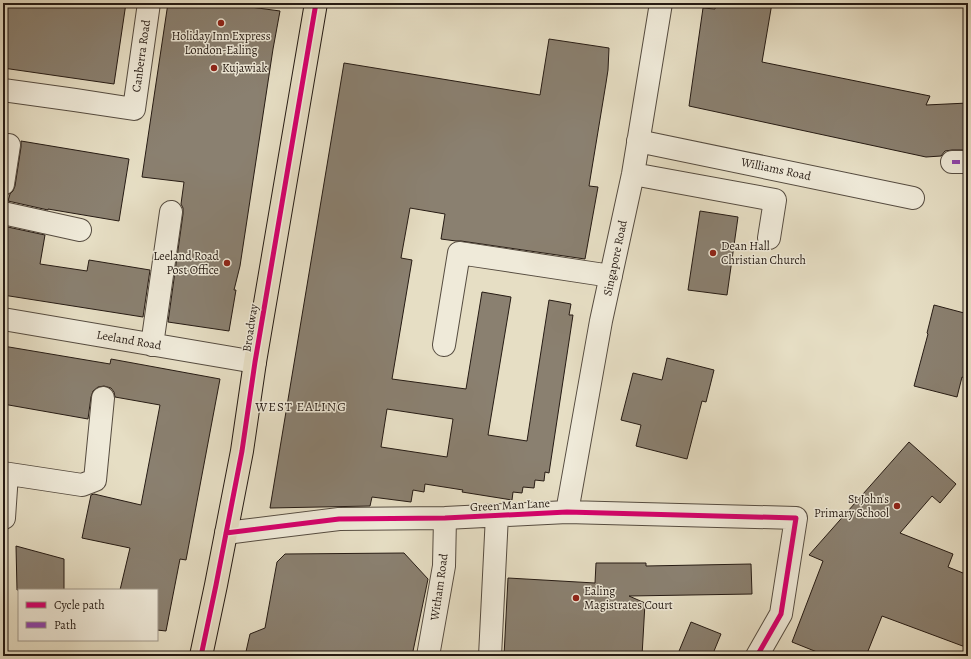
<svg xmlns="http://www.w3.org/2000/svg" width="971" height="659" viewBox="0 0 971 659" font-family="Alegreya,serif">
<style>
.building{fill:#8a8070;stroke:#261b14;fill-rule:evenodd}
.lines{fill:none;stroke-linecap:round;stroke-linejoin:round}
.minor-casing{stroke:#564c40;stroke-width:24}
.major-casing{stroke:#261b14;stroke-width:24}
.minor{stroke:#efead9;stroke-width:22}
.major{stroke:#e6dec4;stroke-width:22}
.quiet{stroke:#8e44ad;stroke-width:4;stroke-dasharray:8 4;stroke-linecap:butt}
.cycleway-casing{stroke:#efead9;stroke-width:8}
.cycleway{stroke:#d6006c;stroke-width:5}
.poi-dot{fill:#8f2418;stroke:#efead9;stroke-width:1.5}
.labels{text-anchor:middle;stroke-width:3;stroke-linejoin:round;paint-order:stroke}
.poi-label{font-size:12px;fill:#261b14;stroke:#efead9;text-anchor:start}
.street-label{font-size:12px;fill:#261b14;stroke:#efead9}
.neighbourhood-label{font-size:13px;letter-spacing:1px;fill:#261b14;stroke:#efead9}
</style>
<rect width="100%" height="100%" fill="#e6dec4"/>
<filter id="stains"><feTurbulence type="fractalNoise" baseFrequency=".005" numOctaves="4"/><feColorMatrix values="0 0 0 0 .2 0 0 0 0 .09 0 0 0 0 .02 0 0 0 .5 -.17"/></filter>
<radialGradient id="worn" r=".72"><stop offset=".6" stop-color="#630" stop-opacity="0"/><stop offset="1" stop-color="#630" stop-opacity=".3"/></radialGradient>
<path class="building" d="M3,3h123l-12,81 -111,-16z
M168,3h53l59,8 -7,38 -33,217 -6,24h2l-7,41 -61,-9 15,-108v-6l-2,-4 3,-22 -42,-5z
M716,3h56l-10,59 168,34 -4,9 42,-2v47h-16l-7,1 -4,5 -15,1 -237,-51 14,-98 12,1z
M549,39l60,9 -1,22 -2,13 -17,103 9,1 -13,72 -124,-18h-5l-15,-2 4,-25 -35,-6 -9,50 11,2 -20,119 74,10 16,-97 29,5 -23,138 39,6 22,-141 22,4 -2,11h4l-24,158 -4,-1 -1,9 -9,-1 -1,8 -11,-1 -1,6 -9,-1 -1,8 -50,-8 1,-2 -38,-6 -1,8 -11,-2 -2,12 -39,-5 -2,9 -100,2 74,-445 196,32zM387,409l66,10 -6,38 -66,-10z
M21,141l108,18 -10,62 -71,-12v1l-40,-9 2,-7 3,-3 2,-5 6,-39z
M700,211l38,6 -11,78 -39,-5z
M3,226l42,9 -5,29 47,7 2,-11 61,10 -7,47 -140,-22z
M934,305l34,9v65l-6,-2 -5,20 -43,-11 14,-52 -1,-1z
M3,346l107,18 1,-5 109,20 -34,181 -6,-1 -14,72 -9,-1v-40h-37l10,-42 -48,-10 9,-43 3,-1 47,11 19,-100 -45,-8 -1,-5 -3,-4 -7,-2 -6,1 -5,4 -2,6 -3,22 -85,-15z
M667,358l47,12 -8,32 -4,-1 -15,58 -51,-13 5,-21 -20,-5 12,-47 29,7z
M909,442l47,42 -16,19 -8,-7 -32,37 53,21 -5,13 20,8v73l-86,-32 -16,40h-39l-35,-14 31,-81 -14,-6z
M16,546l48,13v31h-47z
M404,553l24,26 -16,77h-167l5,-22 15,-6 12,-66 8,-8z
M596,563h50v3l105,-2 1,30 -123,2 16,7 -3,53h-138l4,-78 87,5z
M691,622l30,12 -9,22h-35z"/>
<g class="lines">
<g class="minor-casing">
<path id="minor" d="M3,90l72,10 59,9 15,-106
M638,141l275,57
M952,162h16
M633,174l142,26 -6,38
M3,184l6,-39
M3,213l77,17
M3,319l252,43
M152,345l19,-133
M444,345l15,-92 152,23
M3,473l79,12 13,-5 8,-82
M567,512l34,-191 32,-147 28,-171
M4,518l3,-44
M226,533l113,-14 106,-1 122,-6 229,6 -15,96 -24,42
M428,656l16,-90 1,-48
M490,656l7,-141"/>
</g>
<g class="major-casing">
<path id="major" d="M201,656l15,-71 26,-134 13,-89 61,-359"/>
</g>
<use href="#minor" class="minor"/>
<use href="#major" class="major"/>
<path class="quiet" d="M952,162h16"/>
<g class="cycleway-casing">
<path id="cycleway" d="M226,533l113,-14 106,-1 122,-6 229,6 -15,96 -24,42
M201,656l15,-71 26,-134 13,-89 61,-359"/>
</g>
<use href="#cycleway" class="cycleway"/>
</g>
<g class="poi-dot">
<circle cx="221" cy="23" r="4"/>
<circle cx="214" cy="68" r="4"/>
<circle cx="713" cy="253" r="4"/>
<circle cx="227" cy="263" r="4"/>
<circle cx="897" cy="506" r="4"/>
<circle cx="576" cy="598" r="4"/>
</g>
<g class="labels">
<g class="poi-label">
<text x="221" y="40" text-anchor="middle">Holiday Inn Express<tspan x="221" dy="14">London-Ealing</tspan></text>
<text x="222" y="72">Kujawiak</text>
<text x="721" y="250">Dean Hall<tspan x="721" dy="14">Christian Church</tspan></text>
<text x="219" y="260" text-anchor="end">Leeland Road<tspan x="219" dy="14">Post Office</tspan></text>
<text x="889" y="503" text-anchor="end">St John's<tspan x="889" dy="14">Primary School</tspan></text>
<text x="584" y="595">Ealing<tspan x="584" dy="14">Magistrates Court</tspan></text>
</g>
<g class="street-label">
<text transform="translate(141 56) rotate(-82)" y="4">Canberra Road</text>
<text transform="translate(776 169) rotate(12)" y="4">Williams Road</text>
<text transform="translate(615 258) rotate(-78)" y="4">Singapore Road</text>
<text transform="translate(250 328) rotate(-81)" y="4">Broadway</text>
<text transform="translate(129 340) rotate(10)" y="4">Leeland Road</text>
<text transform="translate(510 505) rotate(-3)" y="4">Green Man Lane</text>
<text transform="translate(439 587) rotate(-82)" y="4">Witham Road</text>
</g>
<g class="neighbourhood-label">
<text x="301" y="411">WEST EALING</text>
</g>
</g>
<rect width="971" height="659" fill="none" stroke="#e6dec4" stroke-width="16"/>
<rect x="4" y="4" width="963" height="651" fill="none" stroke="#261b14" stroke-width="2"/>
<rect x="8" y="8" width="955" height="643" fill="none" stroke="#261b14"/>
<rect x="18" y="589" width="140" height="52" fill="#efead9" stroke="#9f978a"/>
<rect x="26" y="602" width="20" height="6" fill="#d6006c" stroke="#9f978a"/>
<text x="54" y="609" font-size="12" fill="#261b14">Cycle path</text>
<rect x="26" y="622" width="20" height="6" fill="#8e44ad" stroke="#9f978a"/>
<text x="54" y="629" font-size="12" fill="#261b14">Path</text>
<rect width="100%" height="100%" filter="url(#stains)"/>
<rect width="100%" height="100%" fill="url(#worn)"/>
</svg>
